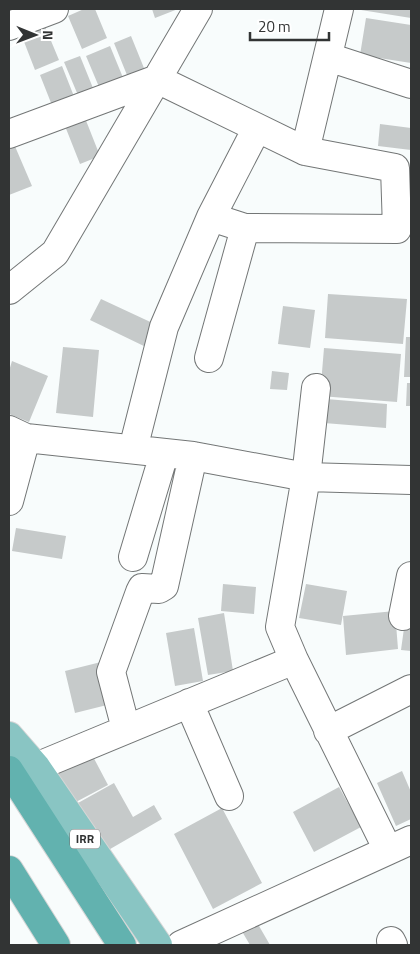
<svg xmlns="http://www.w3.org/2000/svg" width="420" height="954" viewBox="0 0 420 954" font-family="'Titillium Web',sans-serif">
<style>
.building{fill:#c6caca}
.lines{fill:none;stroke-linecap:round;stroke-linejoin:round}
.minor-casing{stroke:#737676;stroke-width:30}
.primary-casing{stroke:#d6d6d6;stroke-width:30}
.trunk-casing{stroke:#d6d6d6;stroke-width:30}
.minor{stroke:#fff;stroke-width:28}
.primary{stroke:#89c5c3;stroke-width:28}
.trunk{stroke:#62b2af;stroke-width:28}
.labels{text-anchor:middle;stroke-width:4;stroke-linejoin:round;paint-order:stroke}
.shield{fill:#fff;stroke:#707171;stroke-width:1}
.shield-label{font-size:12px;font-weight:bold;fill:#323434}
</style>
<rect width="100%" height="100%" fill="#f8fcfc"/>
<path class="building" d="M84,9h11l12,29 -25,11 -14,-33z
M152,9h26l-23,9z
M361,9h50v9l-50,-8z
M366,18l45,7v38l-51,-8z
M44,24l15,36 -24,10 -14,-36z
M131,36l15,37 -17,7 -15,-37z
M110,46l16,39 -24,9 -16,-38z
M80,56l15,37 -15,7 -16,-38z
M62,66l15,38 -22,9 -15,-38z
M85,118l15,38 -20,8 -15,-38z
M380,124l31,4v22l-33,-4z
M14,144l18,42 -23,9v-49z
M328,294l79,5 -4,45 -78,-6z
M101,299l58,27 -11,22 -58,-28z
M283,306l32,4 -5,38 -32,-4z
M406,337h5v40h-7z
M63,347l36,3 -6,67 -37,-4z
M324,348l77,6 -4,48 -77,-6z
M12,361l36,15 -19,46 -20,-8v-43z
M272,371l17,2 -2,17 -17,-1z
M407,383h4v23h-5z
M326,399l61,5 -1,24 -62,-5z
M16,528l50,8 -4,23 -50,-8z
M223,584l33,3 -2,27 -33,-3z
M306,584l41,7 -6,34 -42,-7z
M395,611l3,38 -52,6 -3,-39z
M224,613l9,58 -25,4 -10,-57z
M405,621l6,1v29l-10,-1z
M194,628l9,53 -28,5 -9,-53z
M101,662l10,42 -36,9 -10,-42z
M89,749l19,36 -34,18 -19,-35z
M402,771l9,21v27l-15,7 -19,-43z
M114,783l19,34 21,-12 8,14 -57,33 -27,-49z
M339,787l22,40 -47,25 -21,-40z
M222,808l40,75 -49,26 -39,-75z
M255,919l15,26h-20l-10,-17z"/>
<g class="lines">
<g class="minor-casing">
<path id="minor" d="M9,26l45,-17
M328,57l83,27
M9,134l148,-55 148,72 34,-142
M211,217l34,11 152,1 -2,-61 -90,-17
M9,290l46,-37 143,-244
M209,358l36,-130
M9,430l17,8 167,18 113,21 105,3
M133,449l31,-122 47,-110 46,-89
M9,501l17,-63
M133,557l31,-103
M403,616l8,-40
M294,660l-14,-33 26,-150 10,-89
M189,703l40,93
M126,729l-15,-57 29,-80 2,-4 17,1 5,-3 29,-130
M328,731l83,-42
M36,767l258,-107 94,190
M391,941l2,4
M181,945l230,-105"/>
</g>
<g class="primary-casing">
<path id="primary" d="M9,736l27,31 122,178"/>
</g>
<g class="trunk-casing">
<path id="trunk" d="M9,770l113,175
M9,870l47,75"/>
</g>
<use href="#minor" class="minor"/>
<use href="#primary" class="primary"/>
<use href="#trunk" class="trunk"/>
</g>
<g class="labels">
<rect class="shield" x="70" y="829.5" width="30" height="19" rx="4"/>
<g class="shield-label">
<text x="85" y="843">IRR</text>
</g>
</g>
<rect width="420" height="954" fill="none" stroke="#323434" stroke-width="20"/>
<g transform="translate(35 35) rotate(91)" stroke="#ffffff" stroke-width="4" paint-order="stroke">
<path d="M0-4L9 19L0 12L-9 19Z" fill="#323434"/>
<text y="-8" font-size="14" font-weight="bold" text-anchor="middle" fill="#323434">N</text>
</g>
<path d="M250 32v8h79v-8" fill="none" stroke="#323434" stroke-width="2.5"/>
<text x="258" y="32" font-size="15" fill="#323434" stroke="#ffffff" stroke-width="4" paint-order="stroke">20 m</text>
</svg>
